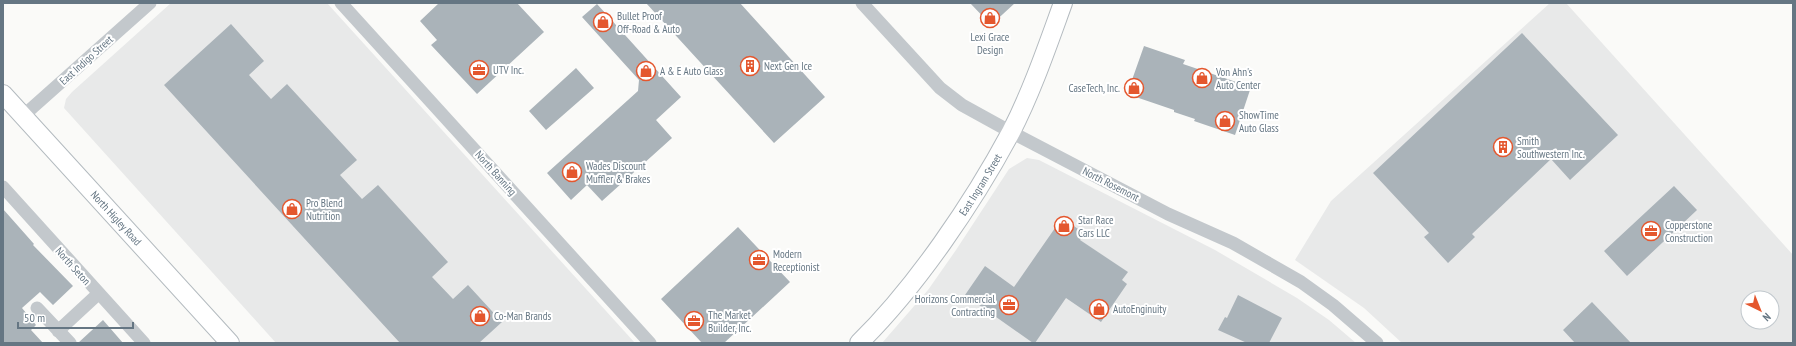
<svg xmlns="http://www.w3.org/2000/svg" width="1796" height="346" viewBox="0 0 1796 346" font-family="'PT Sans Narrow',sans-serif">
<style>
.built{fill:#e8e9e9;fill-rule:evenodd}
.building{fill:#aab3b9}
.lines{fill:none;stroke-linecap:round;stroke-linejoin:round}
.secondary-casing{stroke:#b3babf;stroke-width:20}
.street{stroke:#c3c8cc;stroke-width:13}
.secondary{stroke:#fff;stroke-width:18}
.labels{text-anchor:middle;stroke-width:4;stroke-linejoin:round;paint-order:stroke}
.poi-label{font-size:11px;fill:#657683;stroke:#fff;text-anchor:start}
.street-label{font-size:11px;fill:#657683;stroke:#fff}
</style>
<rect width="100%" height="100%" fill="#fafaf8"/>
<path class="built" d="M171,3h156l308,340h-359l-212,-235 2,-9 6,-7z
M1550,3h16l227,252v88h-391l-38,-35 -69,-48 36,-59zM1748,298h24v24h-24z
M1027,158l12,2 176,90 82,48 32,22 27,23h-474l46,-53 28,-40 53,-81z"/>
<path class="building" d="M439,3h78l27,29 -67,62 -46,-49 6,-5 -17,-19z
M646,3h94l85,94 -51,46z
M970,3h45l-24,22z
M597,4l84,93 -25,23 16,18 -70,63 -15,-16 -16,15 -24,-27 91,-82 1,-11 -57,-63z
M231,24l33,37 -15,14 22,24 16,-15 70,76 -17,15 22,24 16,-14 70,77 -16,15 21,22 15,-14 34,37 -23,21h-79l-236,-258z
M1522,33l96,102 -48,45 -19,-21 -79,75 3,3 -27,26 -24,-26 5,-4 -56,-60z
M1144,46l41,14 -2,4 68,23 -16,48 -41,-14 1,-2 -21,-7v-2l-47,-16z
M576,68l18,20 -48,42 -17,-19z
M1674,186l23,24 -70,66 -23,-25z
M3,209l31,35 -1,1 40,41 -20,19 -13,-13 -18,16 14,17 -5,5 12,13h-40z
M1062,218l22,15 -4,7 48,32 -6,8 5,4 -26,38 -35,-24 -31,45h-2l-68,-48 20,-29 29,21z
M738,227l52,55 -66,61h-22l-41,-44z
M1238,295l44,23 -13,25h-22l-29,-13 7,-13 2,1z
M1592,302l39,41h-56l-12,-13z
M103,320l20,23h-45z"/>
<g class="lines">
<g class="secondary-casing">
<g id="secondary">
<path id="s1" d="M3,94l227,249"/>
<path id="s2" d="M859,343c57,-56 114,-140 152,-211 21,-41 36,-85 52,-129"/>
</g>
</g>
<path class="street" d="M341,3l309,340
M862,3l78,85 22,17 49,27 157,82 65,29 68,39 32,23 44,38
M23,116l127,-113
M3,187l141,156
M37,308l33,35
M58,331l40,-37"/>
<use href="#secondary" class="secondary"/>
</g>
<defs>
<g id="shop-ring" transform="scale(1)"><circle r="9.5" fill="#fff" stroke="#e4572e" stroke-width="1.5"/><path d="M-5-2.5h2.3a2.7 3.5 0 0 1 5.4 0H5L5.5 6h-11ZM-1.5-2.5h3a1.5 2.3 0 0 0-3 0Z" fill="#e4572e"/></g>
<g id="building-ring" transform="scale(1)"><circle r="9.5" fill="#fff" stroke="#e4572e" stroke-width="1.5"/><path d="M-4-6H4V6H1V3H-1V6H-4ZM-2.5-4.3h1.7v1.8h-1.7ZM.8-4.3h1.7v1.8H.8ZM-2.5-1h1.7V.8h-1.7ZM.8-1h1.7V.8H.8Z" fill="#e4572e"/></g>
<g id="office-ring" transform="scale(1)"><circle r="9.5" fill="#fff" stroke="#e4572e" stroke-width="1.5"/><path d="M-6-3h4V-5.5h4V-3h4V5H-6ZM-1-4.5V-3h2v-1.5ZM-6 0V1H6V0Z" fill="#e4572e"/></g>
</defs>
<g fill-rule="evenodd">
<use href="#shop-ring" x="990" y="18"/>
<use href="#shop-ring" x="603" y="22"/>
<use href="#building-ring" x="750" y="66"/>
<use href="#office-ring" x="479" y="70"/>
<use href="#shop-ring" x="646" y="71"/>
<use href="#shop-ring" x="1202" y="78"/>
<use href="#shop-ring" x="1134" y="88"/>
<use href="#shop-ring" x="1225" y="121"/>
<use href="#building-ring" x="1503" y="147"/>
<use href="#shop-ring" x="572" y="172"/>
<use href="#shop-ring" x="292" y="209"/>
<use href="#shop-ring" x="1064" y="226"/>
<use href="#office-ring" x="1651" y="231"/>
<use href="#office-ring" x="759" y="260"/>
<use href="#office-ring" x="1009" y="305"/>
<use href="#shop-ring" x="1099" y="309"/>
<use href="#shop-ring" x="480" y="316"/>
<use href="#office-ring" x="694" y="321"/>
</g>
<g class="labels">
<g class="poi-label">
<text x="617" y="20">Bullet Proof<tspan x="617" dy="13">Off-Road &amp; Auto</tspan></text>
<text x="990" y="41" text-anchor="middle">Lexi Grace<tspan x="990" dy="13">Design</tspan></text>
<text x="764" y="70">Next Gen Ice</text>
<text x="493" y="74">UTV Inc.</text>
<text x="660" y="75">A &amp; E Auto Glass</text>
<text x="1216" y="76">Von Ahn's<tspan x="1216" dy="13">Auto Center</tspan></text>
<text x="1120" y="92" text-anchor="end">CaseTech, Inc.</text>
<text x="1239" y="119">ShowTime<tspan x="1239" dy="13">Auto Glass</tspan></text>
<text x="1517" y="145">Smith<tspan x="1517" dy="13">Southwestern Inc.</tspan></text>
<text x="586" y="170">Wades Discount<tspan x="586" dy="13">Muffler &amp; Brakes</tspan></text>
<text x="306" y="207">Pro Blend<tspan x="306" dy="13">Nutrition</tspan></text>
<text x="1078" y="224">Star Race<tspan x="1078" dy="13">Cars LLC</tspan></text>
<text x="1665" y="229">Copperstone<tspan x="1665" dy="13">Construction</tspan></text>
<text x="773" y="258">Modern<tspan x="773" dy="13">Receptionist</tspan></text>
<text x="995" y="303" text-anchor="end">Horizons Commercial<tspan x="995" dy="13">Contracting</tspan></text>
<text x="1113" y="313">AutoEnginuity</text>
<text x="708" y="319">The Market<tspan x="708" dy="13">Builder, Inc.</tspan></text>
<text x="494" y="320">Co-Man Brands</text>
</g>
<g class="street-label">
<text transform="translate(86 60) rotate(-42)" y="4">East Indigo Street</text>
<text transform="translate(496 173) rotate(48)" y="4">North Banning</text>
<text dy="4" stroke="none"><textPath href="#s2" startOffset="200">East Ingram Street</textPath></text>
<text transform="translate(1111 184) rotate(27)" y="4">North Rosemont</text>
<text dy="4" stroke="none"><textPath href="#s1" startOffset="168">North Higley Road</textPath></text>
<text transform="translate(73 266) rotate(48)" y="4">North Seton</text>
</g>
</g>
<rect width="1796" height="346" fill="none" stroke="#657683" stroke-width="8"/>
<g transform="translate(1760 310) rotate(137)"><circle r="19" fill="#ffffff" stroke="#c1c8cd"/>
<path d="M0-3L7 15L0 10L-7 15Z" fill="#e4572e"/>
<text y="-6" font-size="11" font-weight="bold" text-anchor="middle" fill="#657683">N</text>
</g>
<path d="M18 322v6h115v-6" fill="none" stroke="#657683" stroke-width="2"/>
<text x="24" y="322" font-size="12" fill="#657683" stroke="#ffffff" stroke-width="3" paint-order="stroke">50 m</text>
</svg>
